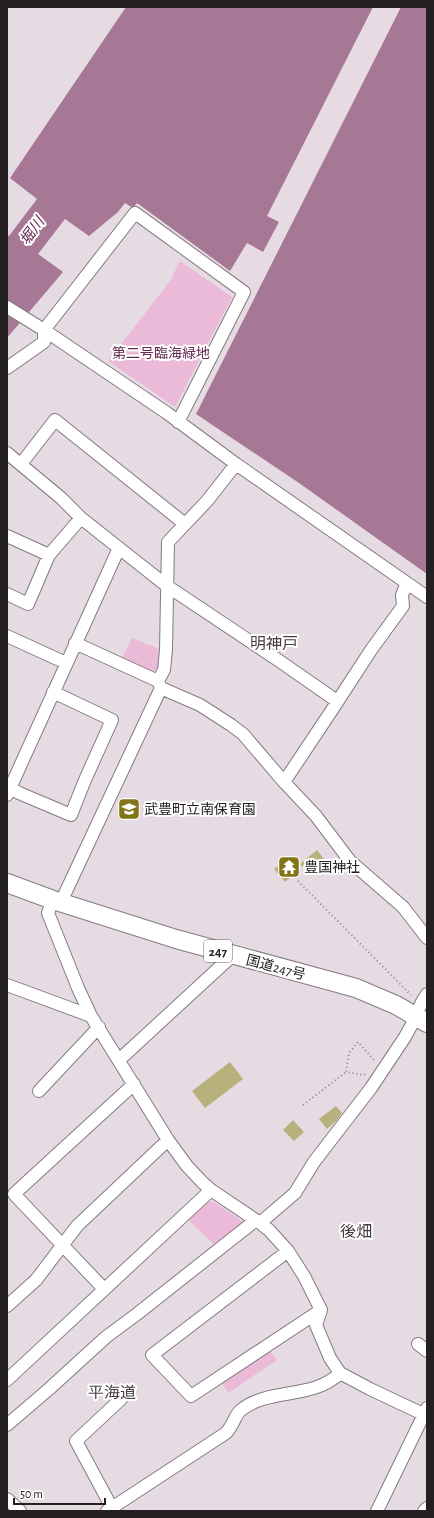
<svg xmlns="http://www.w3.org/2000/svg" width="434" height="1518" viewBox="0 0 434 1518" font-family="'Alegreya Sans','Noto Sans JP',sans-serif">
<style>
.green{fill:#ebbad9}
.water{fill:#a77796}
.building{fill:#b9b17b}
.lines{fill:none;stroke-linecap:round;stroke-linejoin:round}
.minor-casing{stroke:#847a80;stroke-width:14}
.highway-casing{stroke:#847a80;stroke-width:20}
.path{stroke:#8c8489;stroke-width:2;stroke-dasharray:1 3;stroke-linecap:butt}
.minor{stroke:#fff;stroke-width:12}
.highway{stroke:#fff;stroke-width:18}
.labels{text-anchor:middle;stroke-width:4;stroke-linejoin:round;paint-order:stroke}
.shield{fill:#fff;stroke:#666364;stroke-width:1}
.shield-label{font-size:13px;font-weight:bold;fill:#242022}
.park-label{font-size:14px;fill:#652953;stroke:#fff}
.poi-label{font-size:14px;fill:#242022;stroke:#fff;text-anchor:start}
.street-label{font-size:14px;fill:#242022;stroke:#fff}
.water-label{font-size:15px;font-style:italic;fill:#662a54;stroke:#fff}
.quarter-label{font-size:16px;fill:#463d42;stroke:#fff}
</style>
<rect width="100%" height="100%" fill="#e6dbe2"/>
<path class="green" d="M180,261l52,36 -57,110 -67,-46 62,-80z
M132,638l27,11 -1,18 -4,4 -32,-13z
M207,1202h7l31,21 -29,23 -28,-26z
M270,1351l7,9 -49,33 -6,-10z"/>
<path class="water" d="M126,7h247l-106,209 12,6 -16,30 -16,-9 -17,28 -93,-68 -4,5 -8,-5 -7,9 -29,24 -24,-17 -27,35 25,18 -56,66v-103l2,1 28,-37 -27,-21z
M401,7h26v567l-128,-91 -103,-69z"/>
<path class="building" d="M317,850l7,9 -16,14 -8,-9z
M290,859l9,11 -14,12 -11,-13 10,-7 1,1z
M230,1062l13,17 -38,29 -13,-17z
M336,1106l6,7 -6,8 -9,8 -8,-10z
M293,1120l11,12 -10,9 -11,-11z"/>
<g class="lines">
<g class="minor-casing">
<path id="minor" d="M7,307l37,23 123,83 69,51 191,133
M7,368l37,-26v-12l91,-117 109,79 -66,130
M7,453l54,45 20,20 86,68 111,74 59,41
M21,464l34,-44 130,104
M7,536l42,19
M7,594l21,10 21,-49 32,-37
M7,636l59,27
M75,643l83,38
M161,688l39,17 31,20 12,9 41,48 32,34 34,45 53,46 24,31
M284,782l48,-72 39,-60 32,-44 -1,-11 5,-12
M7,786l12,7 52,22 14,-35 27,-60 -59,-28
M7,795l112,-247
M53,900l-5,13 30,75 13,28 77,124 19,26 16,17 8,7 49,33 9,7 19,21 16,25 17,34 -5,15 14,33 10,15 30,16 53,25
M61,902l100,-214 -3,-7 6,-11 2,-20 2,-108 39,-41 29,-37
M7,985l84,31
M119,1060l114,-105
M39,1091l60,-64
M260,1223l35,-30 19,-31 57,-74 34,-51 6,-11 11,-24 5,-8
M288,1251l-136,104 39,41 130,-86
M104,1289l-90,-95 120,-110
M7,1306l29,-26 41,-54 91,-86
M418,1344l9,7
M7,1380l204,-190
M7,1425l42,-36 57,-52 31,-23 119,-94
M7,1499l13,12
M112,1508l-36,-67 45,-42
M107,1511l119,-78c7,-7 10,-20 15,-23 29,-23 72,-10 99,-37
M377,1511l50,-103
M424,1511l3,-3"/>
</g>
<g class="highway-casing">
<path id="highway" d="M7,883l46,17 123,39 180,49 40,17 31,18"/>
</g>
<path class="path" d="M298,881l113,114
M365,1074l-1,1 -18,-3 3,-19 9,-11 16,18
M303,1105l43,-33"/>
<use href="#minor" class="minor"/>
<use href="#highway" class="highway"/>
</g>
<defs>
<g id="school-square" transform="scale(1.15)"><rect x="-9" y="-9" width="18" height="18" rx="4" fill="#817518" stroke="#fff"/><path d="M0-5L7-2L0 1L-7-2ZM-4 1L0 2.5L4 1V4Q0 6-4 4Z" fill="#fff"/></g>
<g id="temple-square" transform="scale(1.15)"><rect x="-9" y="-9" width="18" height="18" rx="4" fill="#817518" stroke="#fff"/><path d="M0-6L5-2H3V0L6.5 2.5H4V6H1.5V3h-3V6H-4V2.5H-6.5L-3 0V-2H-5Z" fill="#fff"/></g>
</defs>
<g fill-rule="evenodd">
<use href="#school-square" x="129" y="809"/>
<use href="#temple-square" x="289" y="867"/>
</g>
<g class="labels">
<rect class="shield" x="204" y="940" width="28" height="22" rx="3"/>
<g class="shield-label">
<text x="218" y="956">247</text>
</g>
<g class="park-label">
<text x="161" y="358">第二号臨海緑地</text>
</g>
<g class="poi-label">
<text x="144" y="814">武豊町立南保育園</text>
<text x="304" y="872">豊国神社</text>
</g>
<g class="street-label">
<text transform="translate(276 967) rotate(15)" y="5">国道247号</text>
</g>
<g class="water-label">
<text transform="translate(32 231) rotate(-54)" y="5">堀川</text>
</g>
<g class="quarter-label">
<text x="274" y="649">明神戸</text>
<text x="356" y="1237">後畑</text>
<text x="112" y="1398">平海道</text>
</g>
</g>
<rect width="434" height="1518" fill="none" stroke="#242022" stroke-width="16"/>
<path d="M14 1498v6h91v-6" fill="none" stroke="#242022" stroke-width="2"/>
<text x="20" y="1498" font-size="12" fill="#242022" stroke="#ffffff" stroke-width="3" paint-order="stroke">50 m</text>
</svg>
